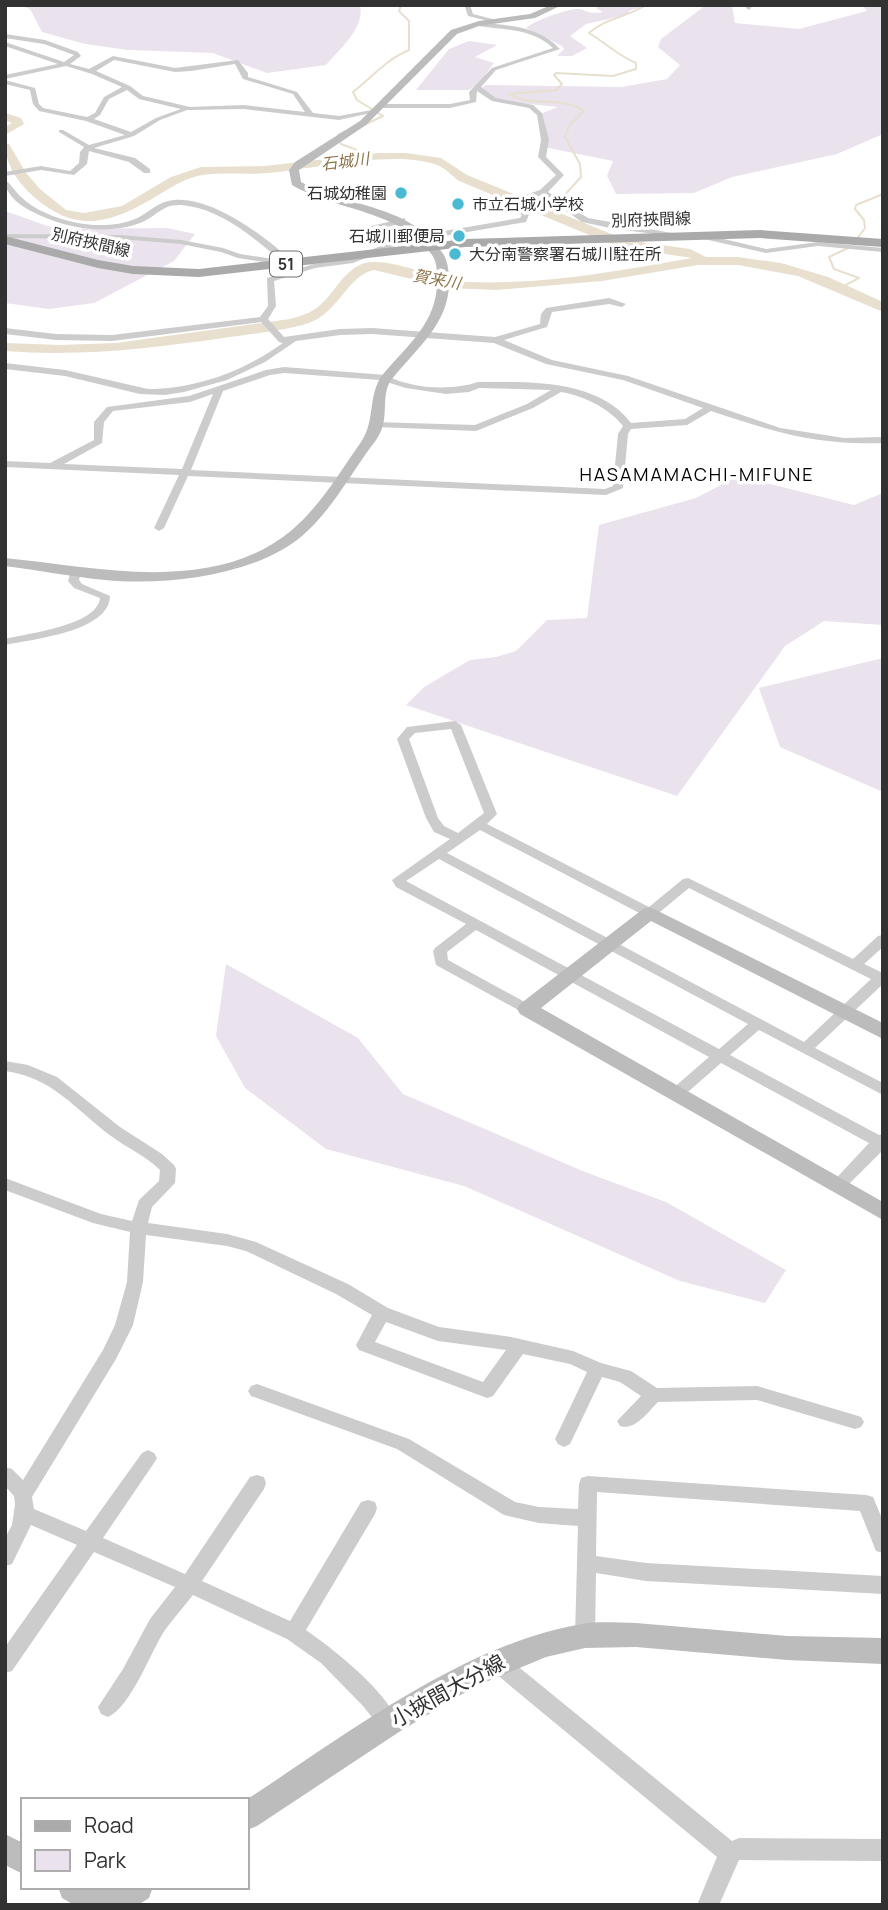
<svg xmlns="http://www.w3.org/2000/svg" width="888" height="1910" viewBox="0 0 888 1910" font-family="Manrope,'Noto Sans JP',sans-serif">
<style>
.green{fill:#eae2ed}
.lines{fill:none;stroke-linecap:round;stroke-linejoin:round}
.stream{stroke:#e8dfce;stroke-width:2}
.river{fill:#e8dfce;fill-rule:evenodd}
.street{fill:#ccc;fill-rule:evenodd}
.secondary{fill:#bcbcbc;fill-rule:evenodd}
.primary{fill:#aaa;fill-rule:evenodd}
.poi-dot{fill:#4abad2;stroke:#fff;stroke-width:2.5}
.labels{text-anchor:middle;stroke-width:7;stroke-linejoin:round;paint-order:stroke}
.far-water-label{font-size:16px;font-style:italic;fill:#8c7348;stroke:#fff}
.far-poi-label{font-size:16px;fill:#323232;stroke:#fff;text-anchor:end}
.far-street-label{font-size:16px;fill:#323232;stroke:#fff}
.shield{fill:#fff;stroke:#707070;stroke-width:2}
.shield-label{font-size:16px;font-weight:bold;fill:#323232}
.far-quarter-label{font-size:18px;letter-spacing:2px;fill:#000;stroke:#fff}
.near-street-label{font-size:21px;fill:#323232;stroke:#fff}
</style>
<rect width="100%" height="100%" fill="#fff"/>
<path class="green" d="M19,5h341c5,23 -20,44 -34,60l-59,8 -54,-20 -85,-3 -43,-6 -43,-12 -12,-23z
M600,5h49l-21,6 2,2 -4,2 -40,9 -16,12 17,12 -15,8h-15l7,-7 -2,-3 -36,-18c6,-6 40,-19 51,-19 10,0 9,6 26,3l-7,-4z
M706,5h26l3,18 64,6 68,-18 -5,-6h21v129l-46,20 -105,23 -38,16 -78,1 -9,-18 6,-15 -69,-14 -4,-33 18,-7 -59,-6 -17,-13 3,-3 136,2 46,-8 13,-14 -22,-18 3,-8z
M469,41l28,4 -22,12 19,6 -15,20 -10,7h-53l33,-41z
M5,211l51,18 111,-1 28,6 -21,27 -80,42 -45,6 -44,-6z
M738,476l116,29 29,-12v132l-59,-4 -39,25 -108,150 -271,-91 18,-18 46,-27 26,-3 20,-6 31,-31 40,-2 12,-93 97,-27z
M883,658v134l-103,-45 -21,-59z
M226,964l132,74 45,56 182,78 81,30 120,68 -21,33 -85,-22 -216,-95 -138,-37 -81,-61 -29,-52z"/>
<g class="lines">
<path class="stream" d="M362,126l21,-10 -26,-16 -4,-8c19,-15 34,-33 56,-42v-29l-10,-10 2,-6
M345,131l-7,4 3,9 34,13
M543,212l18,-13 20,-22 -1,-13 -15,-27 4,-11 15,-15c-23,-16 -52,-3 -75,-17l47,-4 6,-6 -8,-9 2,-2 57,3 23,-7v-6c-18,-7 -30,-20 -47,-30 16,-15 39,-16 57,-28
M856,240l9,-12 -1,-8 -9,-11 1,-4 27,-11
M840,288l19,-10 -25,-9 -5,-12 19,-9"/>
<path class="river" d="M5,113l16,5 3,6 -19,11v-8l7,-4 -7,-3z
M5,143l4,1 17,29 14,16 26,21 18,3 38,-7 49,-29 30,-10 64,-1 113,-13h28l35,5 26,17 159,65 64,9 16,8h32l43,6 47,14 55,25v10l-85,-36 -60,-11h-40l-96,16 -106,9 -47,-2 -75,-18c-26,5 -36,43 -65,53 -26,8 -53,10 -79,14 -75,11 -149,20 -225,14v-8l55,2 56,-2 174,-24c11,-3 21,-6 29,-13 16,-13 25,-37 46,-43 28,-6 72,18 104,19 75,3 150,-11 223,-24l-74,-11 -159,-66c-7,-5 -14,-13 -22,-16 -41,-16 -125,4 -170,8 -21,2 -43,-1 -64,2 -15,2 -30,11 -43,19 -46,28 -81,42 -126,3 -16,-14 -29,-33 -29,-54z"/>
<path class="street" d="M459,5h11l3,9 23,6 -3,2 -25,-6 -3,-9z
M747,5h6l-4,5 -3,-2z
M480,23c29,2 59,3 80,26l-64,21 -15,17 15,11 37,7 9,8 7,27 -3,17 18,18 -16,17 40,26 95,17 -4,2 -64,-8 -33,-7 -40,-27 -34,10 22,7 -4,10 -123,21 -50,20 -38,5 -41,13 2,25 -8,13 16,18 56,-8 32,-1 123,9 45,-13 1,-10 5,-6 63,-10 17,6 -4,3 -13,-3 -57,8 -5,15 -43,13 48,20 76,16 152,52 64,10 39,-1v6c-69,2 -108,-11 -172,-32l-24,14 -56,4 -3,5 -5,54 -17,7 -418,-19 -24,52 -5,3 -5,-3 25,-53 -174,-8v-6l45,2 44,-23v-18l13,-15 82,-11 77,-26 18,-3 102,8c24,14 65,16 92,7 49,0 119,-4 153,41l54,-4 18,-11 -80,-28 -77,-16 -52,-21 -122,-9 -32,1 -44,6 -31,21 -38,18 -43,12 -19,3 -25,-1 -75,-18 -60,-7v-6l60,7 83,19c48,0 96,-18 135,-46l-4,-1 -18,-20 -149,19 -56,-1 -51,-6v-6l51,6 56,1 148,-18 8,-11 -1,-28 47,-14 34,-5 43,-17 -29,-7 -1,-2 6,-6 38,-9v4l-34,10 27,7 122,-21 2,-3 -26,-10 44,-15 16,-15 -18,-18 3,-17 -4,-25 -8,-7 -37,-7 -15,-10 -1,11 -26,6h-67l-3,-2 3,-2h67l20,-4 -1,-8 23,-24 61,-20c-21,-20 -49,-18 -75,-22zM284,373l96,7 26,8 40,6 23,-2 10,-4 72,2 -24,14 -52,21 -101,-3v4l3,1 99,4 57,-23 28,-16c23,4 48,16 62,34l-5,8 -5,52 -8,3 -414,-19 32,-79 47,-16zM213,394l-31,75 -118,-5 38,-21 2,-21 9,-11 77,-9z
M5,34l40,6 33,12 3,4 -11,8 19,5 24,-13 62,12 63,-8 10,13v4l49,15 16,21 26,3 38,-7 3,2 -41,9 -95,-11 -57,1 -27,10 -26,16 -40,12 41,10 15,11v4h-6l-15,-11 -40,-11 -2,13 -13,11 -33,-5 -36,6v-4l36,-6 29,5 9,-8 1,-11 4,-5 -25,-15v-2h4l26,15 36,-10 -39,-14 -47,-10 -6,-7 -3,-14 -25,-6v-4l30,8 4,16 4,4 44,9 8,-4 9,-16 18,-10 -30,-13 -26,-8 -61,13v-4l53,-11 -53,-18v-4l59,20 10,-7 -30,-11 -39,-6zM114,60l61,12 16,-1 44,-7 8,15 50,15 12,18 -61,-7 -54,2 -47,-11 -13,-10 -34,-15zM127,90l12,9 42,10 -25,9 -25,14 -37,-13 6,-4 9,-16z
M5,180c6,4 9,10 14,15 8,8 17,14 27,18 25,12 63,17 89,6 12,-5 20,-15 33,-18 38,-10 101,37 126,63l-4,2 -52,-8 -17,-6 -40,-8 -61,-5 -115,-1v-4l115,1 61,5 42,8 17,6 40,6c-26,-22 -57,-49 -92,-54 -25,-5 -28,9 -48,17 -35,13 -77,5 -109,-12 -12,-6 -26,-17 -26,-31z
M698,233l68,16 52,-7 65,6v4l-65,-6 -52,7 -71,-16v-4z
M76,568l5,3 -2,9 3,4 28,12c-1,36 -77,43 -105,49v-6c23,-6 92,-13 95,-41l-26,-10 -6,-7 3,-10z
M455,721l6,4 36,89 -10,10 162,83 34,-28 5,-1 165,81 25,-23 5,-1v12l-19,17 19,9v11l-68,64 68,35v12l-124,-65 -29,25 149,80 4,-1v16l-40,40h-12l-2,-4 40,-43 -148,-80 -40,35h-10l-3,-4 3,-4 38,-33 -233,-127 -29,22 1,8 84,46 2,3 -2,3h-10l-86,-47 -3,-14 2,-3 31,-24 -70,-37 -4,-7 58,-41 -16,-7 -8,-14 -29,-79 10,-12zM451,729l33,84 -26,20 -14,-7 -6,-8 -29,-79 6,-6zM480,830l165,86h10l34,-28 182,91 -67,63 -357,-189zM439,859l309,165 -29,25 -313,-168z
M5,1061l23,4 29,12 63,50 42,27 12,11 2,4 -1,14 -23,24 -4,16 79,11 29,8 92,42 40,24 51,19 72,10 62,14 28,12 30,8 26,17 100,-2 98,29 6,2 3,5 -3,5 -6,2 -98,-29 -99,2c-10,10 -23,29 -38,24l-3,-5 24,-25 -21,-14 -18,-5 -32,67 -6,3 -6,-3 -3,-5 32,-67 -17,-8 -47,-10 -30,42 -6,2 -128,-48 -3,-5 16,-30 -36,-21 -90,-43 -19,-5 -81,-11 -3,47 -10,43 -17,34 -84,138 2,12 52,22 56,-78 6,-3 6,3 3,5 -3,5 -51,75 82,36 65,-97 7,-2 7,2 2,6 -2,6 -62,92 88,40 71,-119 7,-2 7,2 2,6 -2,6 -69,116c30,21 79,60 93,93l-3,7 -7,3 -7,-3 -19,-24 -42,-43 -34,-24 -94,-44c-9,11 -19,23 -28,35 -14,21 -34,77 -57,87l-7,-3 -3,-7 25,-38 27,-50 25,-32 -81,-35 -82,119 -7,2v-26l72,-102 -46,-20 -19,39 -7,2v-28l7,-13 3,-21 -1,-8 -9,-10v-19l7,2 11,11 80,-130 12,-25 12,-43 3,-50 -37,-9 -88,-33v-12l96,36 31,7 7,-21 20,-19 1,-11c-14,-14 -33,-22 -49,-34 -36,-27 -59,-59 -106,-65zM386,1322l52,19 68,9 -23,32 -108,-40z
M257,1384l152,55 106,63 24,5 39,2 1,-25 2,-6 7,-2 278,19 7,2 10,24v32l-7,-2 -16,-40 -263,-19 -1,64 50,7 237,13v18l-237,-13 -50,-8 -1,63 -3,6 -7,3 -7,-3 -3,-6 3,-110 -39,-3 -35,-8 -107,-66 -146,-53 -3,-5 3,-5z
M497,1653l7,2 228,186 7,-3 144,1v22l-144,-1 -20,45h-22l20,-48 -227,-188 -3,-7 3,-7z"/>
<path class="secondary" d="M551,5h11l-27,13 -56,8 -22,8 -91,91 -67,45 2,12c47,26 111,22 143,73 4,8 5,17 5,26 1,42 -32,67 -57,98 -10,12 -5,31 -9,46 -2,8 -7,16 -13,23 -21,29 -40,64 -68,88 -47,40 -137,50 -197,44 -33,-3 -66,-10 -100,-14v-8c92,9 208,38 287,-28 28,-24 48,-58 69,-88 15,-21 6,-49 23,-69 24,-28 54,-52 53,-93 0,-9 0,-18 -5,-25 -33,-46 -94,-43 -140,-70l-3,-15 6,-8 65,-41 91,-91 28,-9 51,-7z
M650,907l233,116v16l-232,-118 -110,87 342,194v18l-363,-206 -3,-5 3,-5 123,-95z
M636,1623l151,13 96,2v26l-96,-4 -151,-13 -51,1 -39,9 -72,30 -75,45 -142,94 -10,4 -1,-30c100,-65 217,-156 336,-176 17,-3 37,-1 54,-1z
M5,1834l18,9v31l-18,-9z
M58,1887h45l4,3 4,-3h42l-4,11 -11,7h-64l-12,-7z"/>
<path class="primary" d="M760,230l123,9v8l-123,-9 -295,9 -266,30 -66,-3 -35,-6 -93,-24v-8l93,24 35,6 66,3 266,-30z"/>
</g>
<g class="poi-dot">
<circle cx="401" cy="193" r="7"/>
<circle cx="458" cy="204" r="7"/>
<circle cx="459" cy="236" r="7"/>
<circle cx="455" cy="254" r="7"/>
</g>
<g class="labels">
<g class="far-water-label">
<text transform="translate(345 161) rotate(-7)" y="6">石城川</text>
<text transform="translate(437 279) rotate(10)" y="6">賀来川</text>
</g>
<g class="far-poi-label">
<text x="387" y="199">石城幼稚園</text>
<text x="472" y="210" text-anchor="start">市立石城小学校</text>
<text x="445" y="242">石城川郵便局</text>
<text x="469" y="260" text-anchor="start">大分南警察署石城川駐在所</text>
</g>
<g class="far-street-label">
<text transform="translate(651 219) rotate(-2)" y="6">別府挾間線</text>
<text transform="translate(91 242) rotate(13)" y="6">別府挾間線</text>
</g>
<rect class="shield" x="270" y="251.5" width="32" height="25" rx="5"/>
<g class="shield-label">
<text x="286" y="270">51</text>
</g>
<g class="far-quarter-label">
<text x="697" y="481">HASAMAMACHI-MIFUNE</text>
</g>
<g class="near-street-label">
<text transform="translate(448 1691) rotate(-29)" y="7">小挾間大分線</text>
</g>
</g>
<rect width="888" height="1910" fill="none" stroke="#323232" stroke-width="14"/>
<rect x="21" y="1798" width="228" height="91" fill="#ffffff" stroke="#adadad" stroke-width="2"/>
<rect x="35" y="1821" width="35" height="10" fill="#aaaaaa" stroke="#adadad" stroke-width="2"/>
<text x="84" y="1833" font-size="21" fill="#323232">Road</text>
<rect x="35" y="1850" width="35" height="21" fill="#eae2ed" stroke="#adadad" stroke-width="2"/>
<text x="84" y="1868" font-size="21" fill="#323232">Park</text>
</svg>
